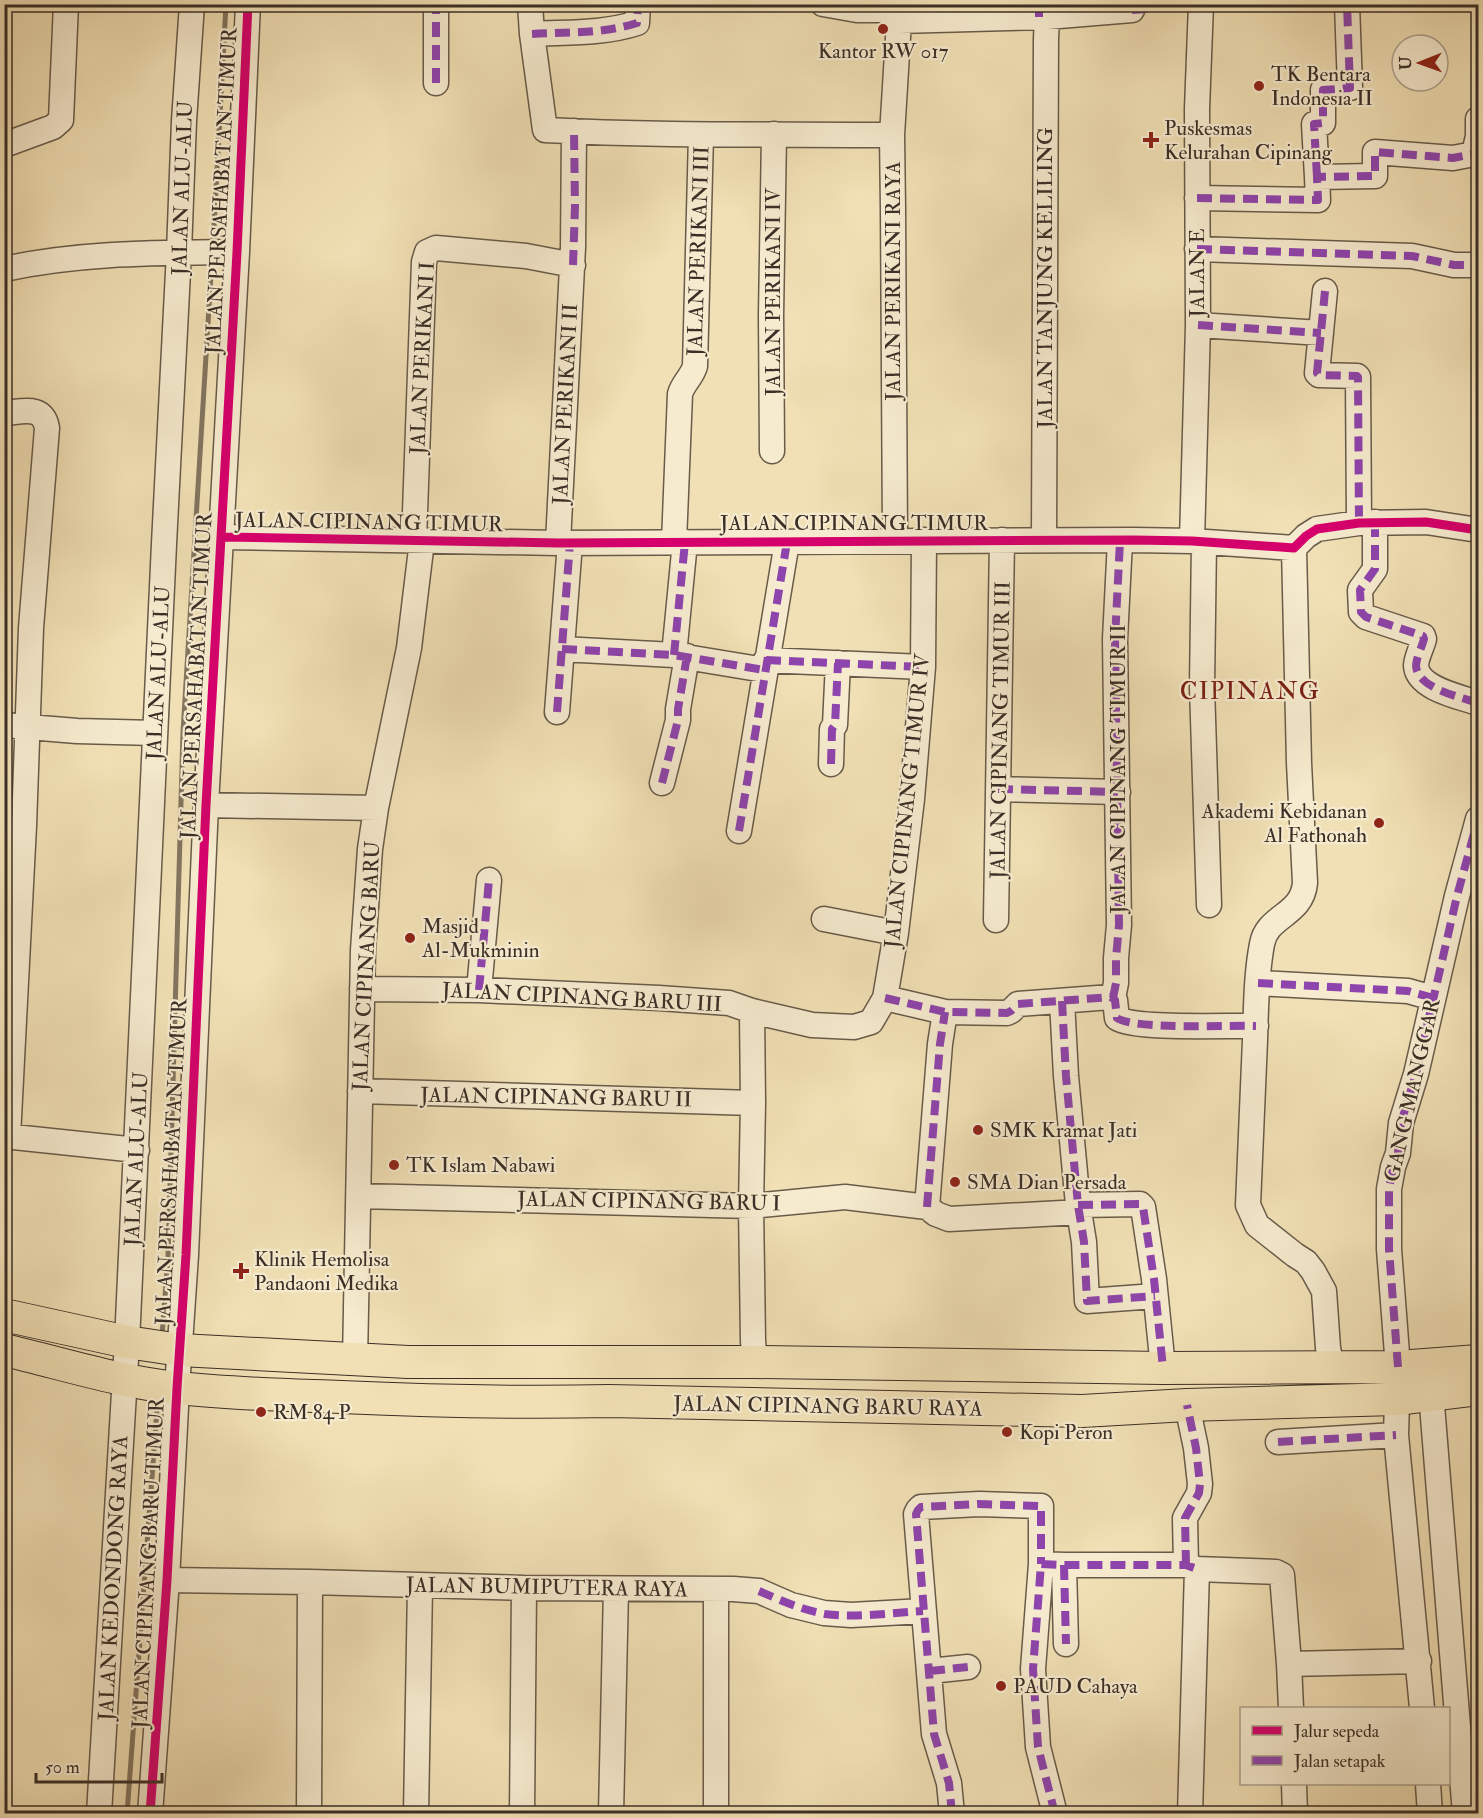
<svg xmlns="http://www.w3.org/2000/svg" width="1483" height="1818" viewBox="0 0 1483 1818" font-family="'IM FELL Double Pica',serif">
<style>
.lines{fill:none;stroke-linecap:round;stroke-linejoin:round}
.stream{stroke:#83755f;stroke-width:5}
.minor-casing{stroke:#685b4a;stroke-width:27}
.major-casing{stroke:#3b2f27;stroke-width:34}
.minor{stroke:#f6ebcf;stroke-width:24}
.major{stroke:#f1e0b5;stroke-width:32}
.quiet{stroke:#8e44ad;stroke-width:8;stroke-dasharray:15 8;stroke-linecap:butt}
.cycleway-casing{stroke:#f6ebcf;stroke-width:13}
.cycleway{stroke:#d6006c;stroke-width:9}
.poi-dot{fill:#8f2418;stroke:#f6ebcf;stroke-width:2}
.labels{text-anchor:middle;stroke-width:4.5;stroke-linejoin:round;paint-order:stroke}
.poi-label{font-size:21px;fill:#3b2f27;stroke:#f6ebcf;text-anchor:start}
.street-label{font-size:21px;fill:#3b2f27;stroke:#f6ebcf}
.quarter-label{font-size:24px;letter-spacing:1.5px;fill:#7a1f14;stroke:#f6ebcf}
</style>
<rect width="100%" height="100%" fill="#f1e0b5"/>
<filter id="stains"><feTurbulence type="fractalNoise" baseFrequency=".00333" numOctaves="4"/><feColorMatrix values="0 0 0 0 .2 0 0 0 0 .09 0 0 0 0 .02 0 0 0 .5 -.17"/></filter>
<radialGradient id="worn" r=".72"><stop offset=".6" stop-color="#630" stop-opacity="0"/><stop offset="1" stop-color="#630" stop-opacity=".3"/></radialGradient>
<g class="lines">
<path class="stream" d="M213,245l13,-241
M162,1336l6,-79 15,-525 29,-474
M127,1814l31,-418"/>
<g class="minor-casing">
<path id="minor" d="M530,4l2,30 13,96c115,6 231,4 347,5
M823,4l34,6h27l15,11 148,-4 85,-7 -1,-6
M532,34c35,-2 71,0 105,-11l1,-19
M436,83v-79
M4,145l49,-18 8,-7 5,-116
M1317,177l-3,-53 9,-1v-33l27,-2 -3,-84
M1197,198l121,2 -1,-23 58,-1v-24l78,6 21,-4 4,-18v-17
M1197,249l215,7 42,9h24
M4,269c77,-17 155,-16 233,-17
M1325,291l-8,82 2,2 38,1 1,1 1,146
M1198,325l123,8
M4,413c18,-1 39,-9 43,15l-16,200 -7,198 -16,311
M772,451l-1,-135 3,-182
M1375,522v47l-15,21 1,22 5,5 57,19 1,3c-2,8 -8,19 -8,27 2,23 45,31 62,37
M222,537l336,6 576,-3 58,1 102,7 12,-12 11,-7 42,-6 67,-1 52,8
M1044,539l2,-500 1,-22
M414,540l10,-278 3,-10 9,-4 90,8 47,9
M895,540l-2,-331 -1,-74 7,-114
M1192,541l6,-216 -1,-216 4,-105
M674,542l6,-148c3,-11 12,-17 15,-28l6,-231
M1204,542l-2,145 7,218
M558,543l15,-296 1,-116
M1294,548l5,215 6,120c-3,33 -38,32 -43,61 -6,31 -6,65 -7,96 -2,55 -5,110 -7,165l9,20 38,30 11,7 7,9 11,20 4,57 4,19
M562,649l112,6 90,15
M674,655l11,-113
M766,660l157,7
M557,712l13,-169
M4,725l73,6 78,2
M831,764l1,-35 3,-4 3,-62
M662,783l16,-63v-11l9,-53
M998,789l120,3
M206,805l170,3
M739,831l48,-289
M824,919l72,14
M996,920l6,-380
M1258,983l150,8 25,7
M362,989l117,1 180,8 70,5 23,8 60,14 42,2 17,-5 14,-24 11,-65 16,-134 11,-132 1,-127
M479,990l10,-110
M885,998l60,14 62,1 4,-2 7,-7 93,-7 4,3 2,18c18,12 112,7 139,8
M1113,998l3,-15v-25l3,-33 -4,-286 5,-98
M1062,1001l4,75 12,129 6,37 3,59 68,-5
M752,1011l1,92 -2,103 2,135 2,21
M360,1091l393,12
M4,1136l133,14
M359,1196l392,10 94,-9 82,10 9,7 13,5 131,-7
M1078,1205l62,-1 3,3 11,72 9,89
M927,1207l13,-163 5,-32
M355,1360l8,-410 7,-101 6,-41 33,-160 13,-107
M1430,1380l35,434
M1278,1442l118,-7
M1064,1565l2,79
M1186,1565l-1,-47 14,-25 1,-9 -4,-36 -9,-43
M167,1580l143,2 214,6 209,1 26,2 32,14 33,8 27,2 72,-4
M1289,1664l130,-3
M930,1671l38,-4
M1422,1708l-26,-273 2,-68 -9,-118v-60l4,-22 5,-14 3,-30 15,-49 41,-178 21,-77
M1294,1784l1,30
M1428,1784l2,30
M99,1814l28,-472 37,-798 15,-292 5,-131 8,-117
M150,1814l17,-234 10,-192 9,-133 20,-450 31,-553 11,-248
M309,1814l1,-232
M416,1814l4,-228
M522,1814l2,-226
M611,1814l5,-225
M716,1814v-225
M952,1814l-3,-31 -15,-49 -18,-220 2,-4 3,-3 58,-3 62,2v58
M1055,1814l-17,-67 -5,-78 8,-105 23,1h122l11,4
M1190,1814l7,-245 79,3 6,3 7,89 2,44"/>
</g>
<g class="major-casing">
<path id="major" d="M4,1315l123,27 53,8 228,12h347l408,6 235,-1 80,-6
M4,1350c57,13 115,32 174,38 54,6 109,7 163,9 89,4 179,6 268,4l473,10 105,-6 209,-6 82,-10"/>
</g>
<use href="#minor" class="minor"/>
<use href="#major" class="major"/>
<path class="quiet" d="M826,4v1
M883,4l1,6
M1039,4v13
M1132,10l69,-5
M532,34c35,-2 71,0 105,-11l1,-19
M436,83v-79
M1317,177l-3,-53 9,-1v-33l27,-2 -3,-84
M1197,198l121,2 -1,-23 58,-1v-24l78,6 21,-4 4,-18v-17
M1197,249l215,7 42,9h24
M573,265l2,-59 -1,-75
M1325,291l-8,82 2,2 38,1 1,1 1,146
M1198,325l123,8
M1375,522v47l-15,21 1,22 5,5 57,19 1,3c-2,8 -8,19 -8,27 2,23 45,31 62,37
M562,649l112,6 90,15
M674,655l11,-113
M766,660l157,7
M557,712l13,-169
M831,764l1,-35 3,-4 3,-62
M662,783l16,-63v-11l9,-53
M998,789l120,3
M739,831l48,-289
M1258,983l150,8 25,7
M479,990l10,-110
M885,998l60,14 62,1 4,-2 7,-7 93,-7 4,3 2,18c18,12 112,7 139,8
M1113,998l3,-15v-25l3,-33 -4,-286 5,-98
M1062,1001l4,75 12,129 6,37 3,59 68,-5
M1078,1205l62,-1 3,3 11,72 9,89
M927,1207l13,-163 5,-32
M1398,1367l-9,-118v-60l4,-22 5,-14 3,-30 15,-49 41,-178 21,-77
M1278,1442l118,-7
M1064,1565l2,79
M1186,1565l-1,-47 14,-25 1,-9 -4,-36 -9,-43
M759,1591c21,9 43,19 66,23 32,4 66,-1 98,-3
M930,1671l38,-4
M952,1814l-3,-31 -15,-49 -18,-220 2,-4 3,-3 58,-3 62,2v58
M1055,1814l-17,-67 -5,-78 8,-105 23,1h122l11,4"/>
<g class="cycleway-casing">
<path id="cycleway" d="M222,537l336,6 576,-3 58,1 102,7 12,-12 11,-7 42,-6 67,-1 52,8
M150,1814l17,-234 10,-192 9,-133 20,-450 31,-553 11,-248"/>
</g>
<use href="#cycleway" class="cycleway"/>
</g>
<g class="poi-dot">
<circle cx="883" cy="29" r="6"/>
<circle cx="1259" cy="86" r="6"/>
<path d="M1148 131h6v6h6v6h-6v6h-6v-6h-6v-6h6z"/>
<circle cx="1379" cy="823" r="6"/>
<circle cx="410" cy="938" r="6"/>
<circle cx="978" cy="1130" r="6"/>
<circle cx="394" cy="1165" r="6"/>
<circle cx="955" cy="1182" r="6"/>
<path d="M238 1262h6v6h6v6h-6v6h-6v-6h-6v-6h6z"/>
<circle cx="261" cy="1412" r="6"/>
<circle cx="1007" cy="1432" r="6"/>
<circle cx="1001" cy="1686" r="6"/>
</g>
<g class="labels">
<g class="poi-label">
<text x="883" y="58" text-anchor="middle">Kantor RW 017</text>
<text x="1271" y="81">TK Bentara<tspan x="1271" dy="24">Indonesia II</tspan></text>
<text x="1164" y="135">Puskesmas<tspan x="1164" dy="24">Kelurahan Cipinang</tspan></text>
<text x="1367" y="818" text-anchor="end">Akademi Kebidanan<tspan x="1367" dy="24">Al Fathonah</tspan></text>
<text x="422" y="933">Masjid<tspan x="422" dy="24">Al-Mukminin</tspan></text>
<text x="990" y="1137">SMK Kramat Jati</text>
<text x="406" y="1172">TK Islam Nabawi</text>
<text x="967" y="1189">SMA Dian Persada</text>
<text x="254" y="1266">Klinik Hemolisa<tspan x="254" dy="24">Pandaoni Medika</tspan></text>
<text x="273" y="1419">RM 84 P</text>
<text x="1019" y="1439">Kopi Peron</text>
<text x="1013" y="1693">PAUD Cahaya</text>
</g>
<g class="street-label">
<text transform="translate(182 188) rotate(-88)" y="7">JALAN ALU-ALU</text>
<text transform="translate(221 191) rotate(-87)" y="7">JALAN PERSAHABATAN TIMUR</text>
<text transform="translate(698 251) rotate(-88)" y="7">JALAN PERIKANI III</text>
<text transform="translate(1197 273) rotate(-90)" y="7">JALAN E</text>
<text transform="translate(1045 278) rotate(-90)" y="7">JALAN TANJUNG KELILING</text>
<text transform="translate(893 281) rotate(-90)" y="7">JALAN PERIKANI RAYA</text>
<text transform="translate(773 292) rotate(-90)" y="7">JALAN PERIKANI IV</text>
<text transform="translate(422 358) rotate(-87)" y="7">JALAN PERIKANI I</text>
<text transform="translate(565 404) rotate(-87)" y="7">JALAN PERIKANI II</text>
<text transform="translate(369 522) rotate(1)" y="7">JALAN CIPINANG TIMUR</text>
<text x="854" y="530">JALAN CIPINANG TIMUR</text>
<text transform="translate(158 673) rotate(-87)" y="7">JALAN ALU-ALU</text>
<text transform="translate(196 676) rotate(-87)" y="7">JALAN PERSAHABATAN TIMUR</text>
<text transform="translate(1000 730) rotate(-89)" y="7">JALAN CIPINANG TIMUR III</text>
<text transform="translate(1118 769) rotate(-90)" y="7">JALAN CIPINANG TIMUR II</text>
<text transform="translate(907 801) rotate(-84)" y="7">JALAN CIPINANG TIMUR IV</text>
<text transform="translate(366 966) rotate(-87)" y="7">JALAN CIPINANG BARU</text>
<text transform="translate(582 997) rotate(3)" y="7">JALAN CIPINANG BARU III</text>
<text transform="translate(1412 1090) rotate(-77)" y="7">GANG MANGGAR</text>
<text transform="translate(556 1097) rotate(1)" y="7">JALAN CIPINANG BARU II</text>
<text transform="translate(136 1159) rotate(-87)" y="7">JALAN ALU-ALU</text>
<text transform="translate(171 1162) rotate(-87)" y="7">JALAN PERSAHABATAN TIMUR</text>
<text transform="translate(649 1201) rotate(1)" y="7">JALAN CIPINANG BARU I</text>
<text transform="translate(828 1406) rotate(1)" y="7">JALAN CIPINANG BARU RAYA</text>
<text transform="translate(148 1563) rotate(-87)" y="7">JALAN CIPINANG BARU TIMUR</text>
<text transform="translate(113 1578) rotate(-87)" y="7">JALAN KEDONDONG RAYA</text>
<text transform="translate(547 1587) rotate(1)" y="7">JALAN BUMIPUTERA RAYA</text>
</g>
<g class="quarter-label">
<text x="1250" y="699">CIPINANG</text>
</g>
</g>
<rect width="1483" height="1818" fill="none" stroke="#f1e0b5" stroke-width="24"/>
<rect x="6" y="6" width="1471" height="1806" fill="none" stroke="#3b2f27" stroke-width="3"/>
<rect x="12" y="12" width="1459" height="1794" fill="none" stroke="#3b2f27" stroke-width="1.5"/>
<rect x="1240" y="1707" width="210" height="78" fill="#f6ebcf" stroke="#aba08c" stroke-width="1.5"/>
<rect x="1252" y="1726" width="30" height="9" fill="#d6006c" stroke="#aba08c" stroke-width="1.5"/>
<text x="1294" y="1737" font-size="18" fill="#3b2f27">Jalur sepeda</text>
<rect x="1252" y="1756" width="30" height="9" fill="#8e44ad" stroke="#aba08c" stroke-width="1.5"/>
<text x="1294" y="1767" font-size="18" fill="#3b2f27">Jalan setapak</text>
<g transform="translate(1420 63) rotate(269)"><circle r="28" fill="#f6ebcf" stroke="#aba08c" stroke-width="1.5"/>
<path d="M0-4.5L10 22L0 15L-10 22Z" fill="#8f2418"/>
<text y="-9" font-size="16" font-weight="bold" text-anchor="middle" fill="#3b2f27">U</text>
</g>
<path d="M36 1773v9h126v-9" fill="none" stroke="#3b2f27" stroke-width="3"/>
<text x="45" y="1773" font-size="18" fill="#3b2f27" stroke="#f6ebcf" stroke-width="4.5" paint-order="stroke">50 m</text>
<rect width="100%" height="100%" filter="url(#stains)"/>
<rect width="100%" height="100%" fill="url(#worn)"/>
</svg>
